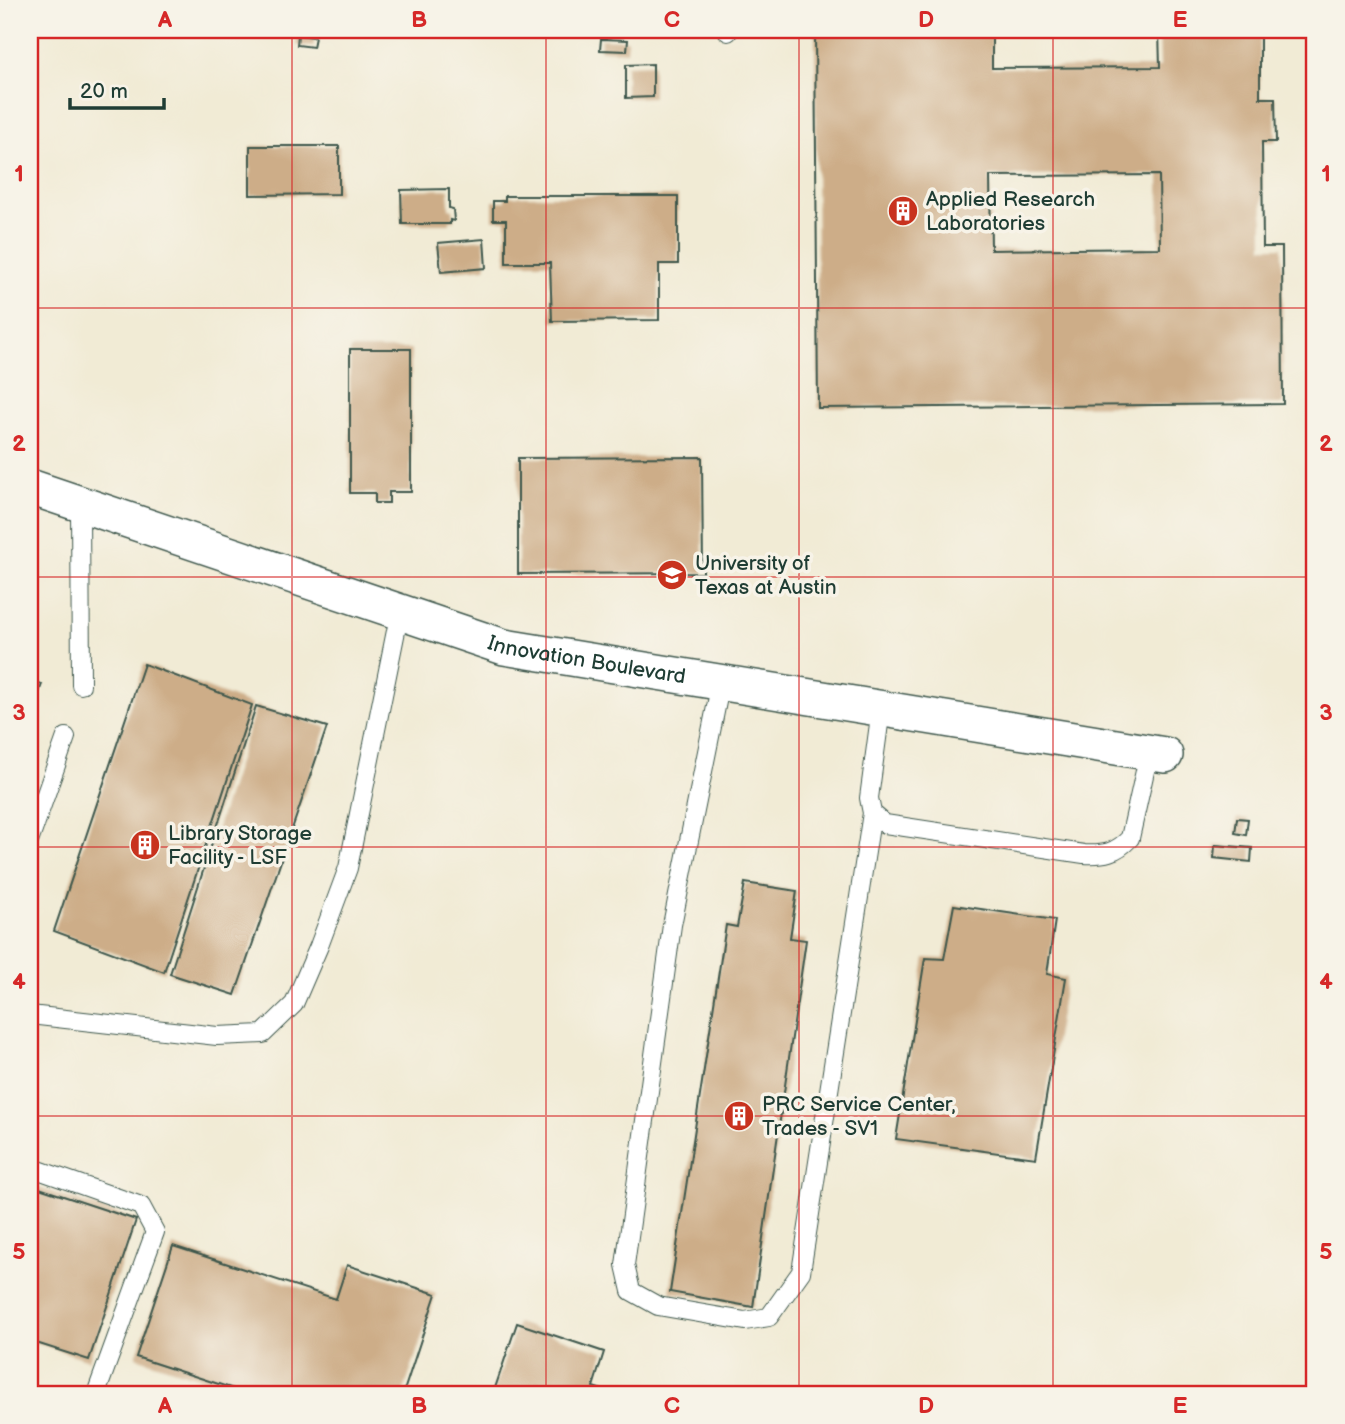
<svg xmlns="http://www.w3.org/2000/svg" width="1345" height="1424" viewBox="0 0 1345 1424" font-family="'Balsamiq Sans',sans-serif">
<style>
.building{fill:#cdad88;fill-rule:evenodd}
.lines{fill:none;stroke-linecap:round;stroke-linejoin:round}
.lane-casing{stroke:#3e574c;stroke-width:20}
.street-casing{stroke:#3e574c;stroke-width:38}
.lane{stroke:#fff;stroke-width:18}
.street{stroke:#fff;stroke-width:35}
.grid{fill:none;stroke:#d62828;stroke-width:2;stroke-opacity:0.55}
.labels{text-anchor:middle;stroke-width:7;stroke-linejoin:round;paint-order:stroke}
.poi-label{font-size:21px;fill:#1f3d34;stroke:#f7f3e8;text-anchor:start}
.street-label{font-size:21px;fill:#1f3d34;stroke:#f7f3e8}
.neatline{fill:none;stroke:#d62828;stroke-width:2.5}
.grid-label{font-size:23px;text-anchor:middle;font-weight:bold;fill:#d62828}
</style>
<rect width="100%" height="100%" fill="#f7f3e8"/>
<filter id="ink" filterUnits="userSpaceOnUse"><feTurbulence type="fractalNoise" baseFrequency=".0143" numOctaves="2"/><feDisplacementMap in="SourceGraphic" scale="14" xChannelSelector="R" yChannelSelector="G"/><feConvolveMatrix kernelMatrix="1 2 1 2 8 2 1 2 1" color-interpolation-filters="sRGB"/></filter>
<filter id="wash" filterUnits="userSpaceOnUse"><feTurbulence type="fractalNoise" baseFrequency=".00686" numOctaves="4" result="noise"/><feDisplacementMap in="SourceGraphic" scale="28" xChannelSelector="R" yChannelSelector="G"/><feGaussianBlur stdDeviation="1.57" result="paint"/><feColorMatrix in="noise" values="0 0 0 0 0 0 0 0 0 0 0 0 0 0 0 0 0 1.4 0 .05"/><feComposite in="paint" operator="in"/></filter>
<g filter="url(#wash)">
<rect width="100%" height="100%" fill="#f1ebd5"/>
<g id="blocks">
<path class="building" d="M815,30h177v38l168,-1 -1,-37h101v68h15l1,44h-14l1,105h19l1,157 -465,4zM1159,175l1,73 -169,2 -1,-74z
M298,35l17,2 -2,10 -16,-2z
M601,39l27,1 -1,11 -27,-1z
M653,64v33l-27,1v-33z
M250,146h89v48l-89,1z
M449,189v19l4,1 1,12 -4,-1v4h-48l-1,-34z
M505,196h173v68h-19v56l-107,1 -2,-58h-44v-43h-13v-19h12z
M484,239l2,29 -45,4 -3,-29z
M350,349h61v143h-22v11h-14v-10h-25z
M702,457l1,116 -185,1v-116z
M144,664l108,41 -88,267 -110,-41z
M30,680l12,4 -12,33z
M256,706l71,21 -92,268 -65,-21z
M1237,818l11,1 -2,16 -11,-2z
M1215,845l37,3 -1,14 -37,-4z
M745,883l52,8 -7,47 16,2 -53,367 -83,-15 56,-367 11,2z
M954,905l101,15 -8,54 19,4 -30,180 -140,-19 29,-181 19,1z
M30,1185l106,35 -47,140 -59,-19z
M173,1246l163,53 11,-34 89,29 -33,100h-154l-113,-37z
M517,1323l87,29 -11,35 22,7h-122z"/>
</g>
</g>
<g filter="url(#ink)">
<use href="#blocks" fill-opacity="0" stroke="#3e574c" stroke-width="2"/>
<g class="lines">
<g class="lane-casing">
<path id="lane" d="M728,32v-2
M80,504l1,181
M721,682l-49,243 -47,340 6,26 27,15 87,15 24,-4 32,-45 71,-459
M881,709l-12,89 3,15 13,11 199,30c20,1 32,-1 46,-16l19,-85
M30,839l36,-102
M30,1015l187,21 46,-2 31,-30 25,-58 29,-78 52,-257
M30,1167l111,39 14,26 -59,162"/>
</g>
<g class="street-casing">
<g id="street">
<path id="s1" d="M30,487l474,160 661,108"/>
</g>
</g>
<use href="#lane" class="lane"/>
<use href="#street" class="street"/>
</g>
</g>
<path class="grid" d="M292,30v1364M546,30v1364M799,30v1364M1053,30v1364M30,308h1285M30,577h1285M30,847h1285M30,1116h1285"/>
<defs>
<g id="building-disc" transform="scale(1.575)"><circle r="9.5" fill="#c8321e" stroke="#f7f3e8"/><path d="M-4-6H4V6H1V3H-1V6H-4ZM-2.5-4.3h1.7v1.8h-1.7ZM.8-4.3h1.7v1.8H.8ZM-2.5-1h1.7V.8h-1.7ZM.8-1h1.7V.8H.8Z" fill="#fff"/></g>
<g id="university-disc" transform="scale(1.575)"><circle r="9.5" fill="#c8321e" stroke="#f7f3e8"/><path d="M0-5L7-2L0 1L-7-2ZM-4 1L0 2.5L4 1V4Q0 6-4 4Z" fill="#fff"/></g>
</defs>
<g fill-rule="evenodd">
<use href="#building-disc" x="903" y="211"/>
<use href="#university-disc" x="672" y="575"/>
<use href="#building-disc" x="145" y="845"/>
<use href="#building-disc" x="739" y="1116"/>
</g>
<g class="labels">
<g class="poi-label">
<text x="926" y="206">Applied Research<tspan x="926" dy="24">Laboratories</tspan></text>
<text x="695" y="570">University of<tspan x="695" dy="24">Texas at Austin</tspan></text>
<text x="168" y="840">Library Storage<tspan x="168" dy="24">Facility - LSF</tspan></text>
<text x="762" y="1111">PRC Service Center,<tspan x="762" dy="24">Trades - SV1</tspan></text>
</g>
<g class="street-label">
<text dy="7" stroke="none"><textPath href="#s1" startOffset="584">Innovation Boulevard</textPath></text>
</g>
</g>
<rect width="1345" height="1424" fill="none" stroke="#f7f3e8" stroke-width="77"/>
<path d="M70 98v10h94v-10" fill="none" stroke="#1f3d34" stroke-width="3.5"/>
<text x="80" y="98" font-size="21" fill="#1f3d34" stroke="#f7f3e8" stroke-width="5" paint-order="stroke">20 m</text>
<rect x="38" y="38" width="1268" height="1348" class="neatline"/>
<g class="grid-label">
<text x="165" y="27">A</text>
<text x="419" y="27">B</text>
<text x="672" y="27">C</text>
<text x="926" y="27">D</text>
<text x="1180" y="27">E</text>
<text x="19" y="181">1</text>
<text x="1326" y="181">1</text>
<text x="19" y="451">2</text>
<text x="1326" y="451">2</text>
<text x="19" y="720">3</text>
<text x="1326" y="720">3</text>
<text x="19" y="989">4</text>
<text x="1326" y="989">4</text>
<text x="19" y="1259">5</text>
<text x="1326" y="1259">5</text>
<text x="165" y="1413">A</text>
<text x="419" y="1413">B</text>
<text x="672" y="1413">C</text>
<text x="926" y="1413">D</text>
<text x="1180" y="1413">E</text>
</g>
</svg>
